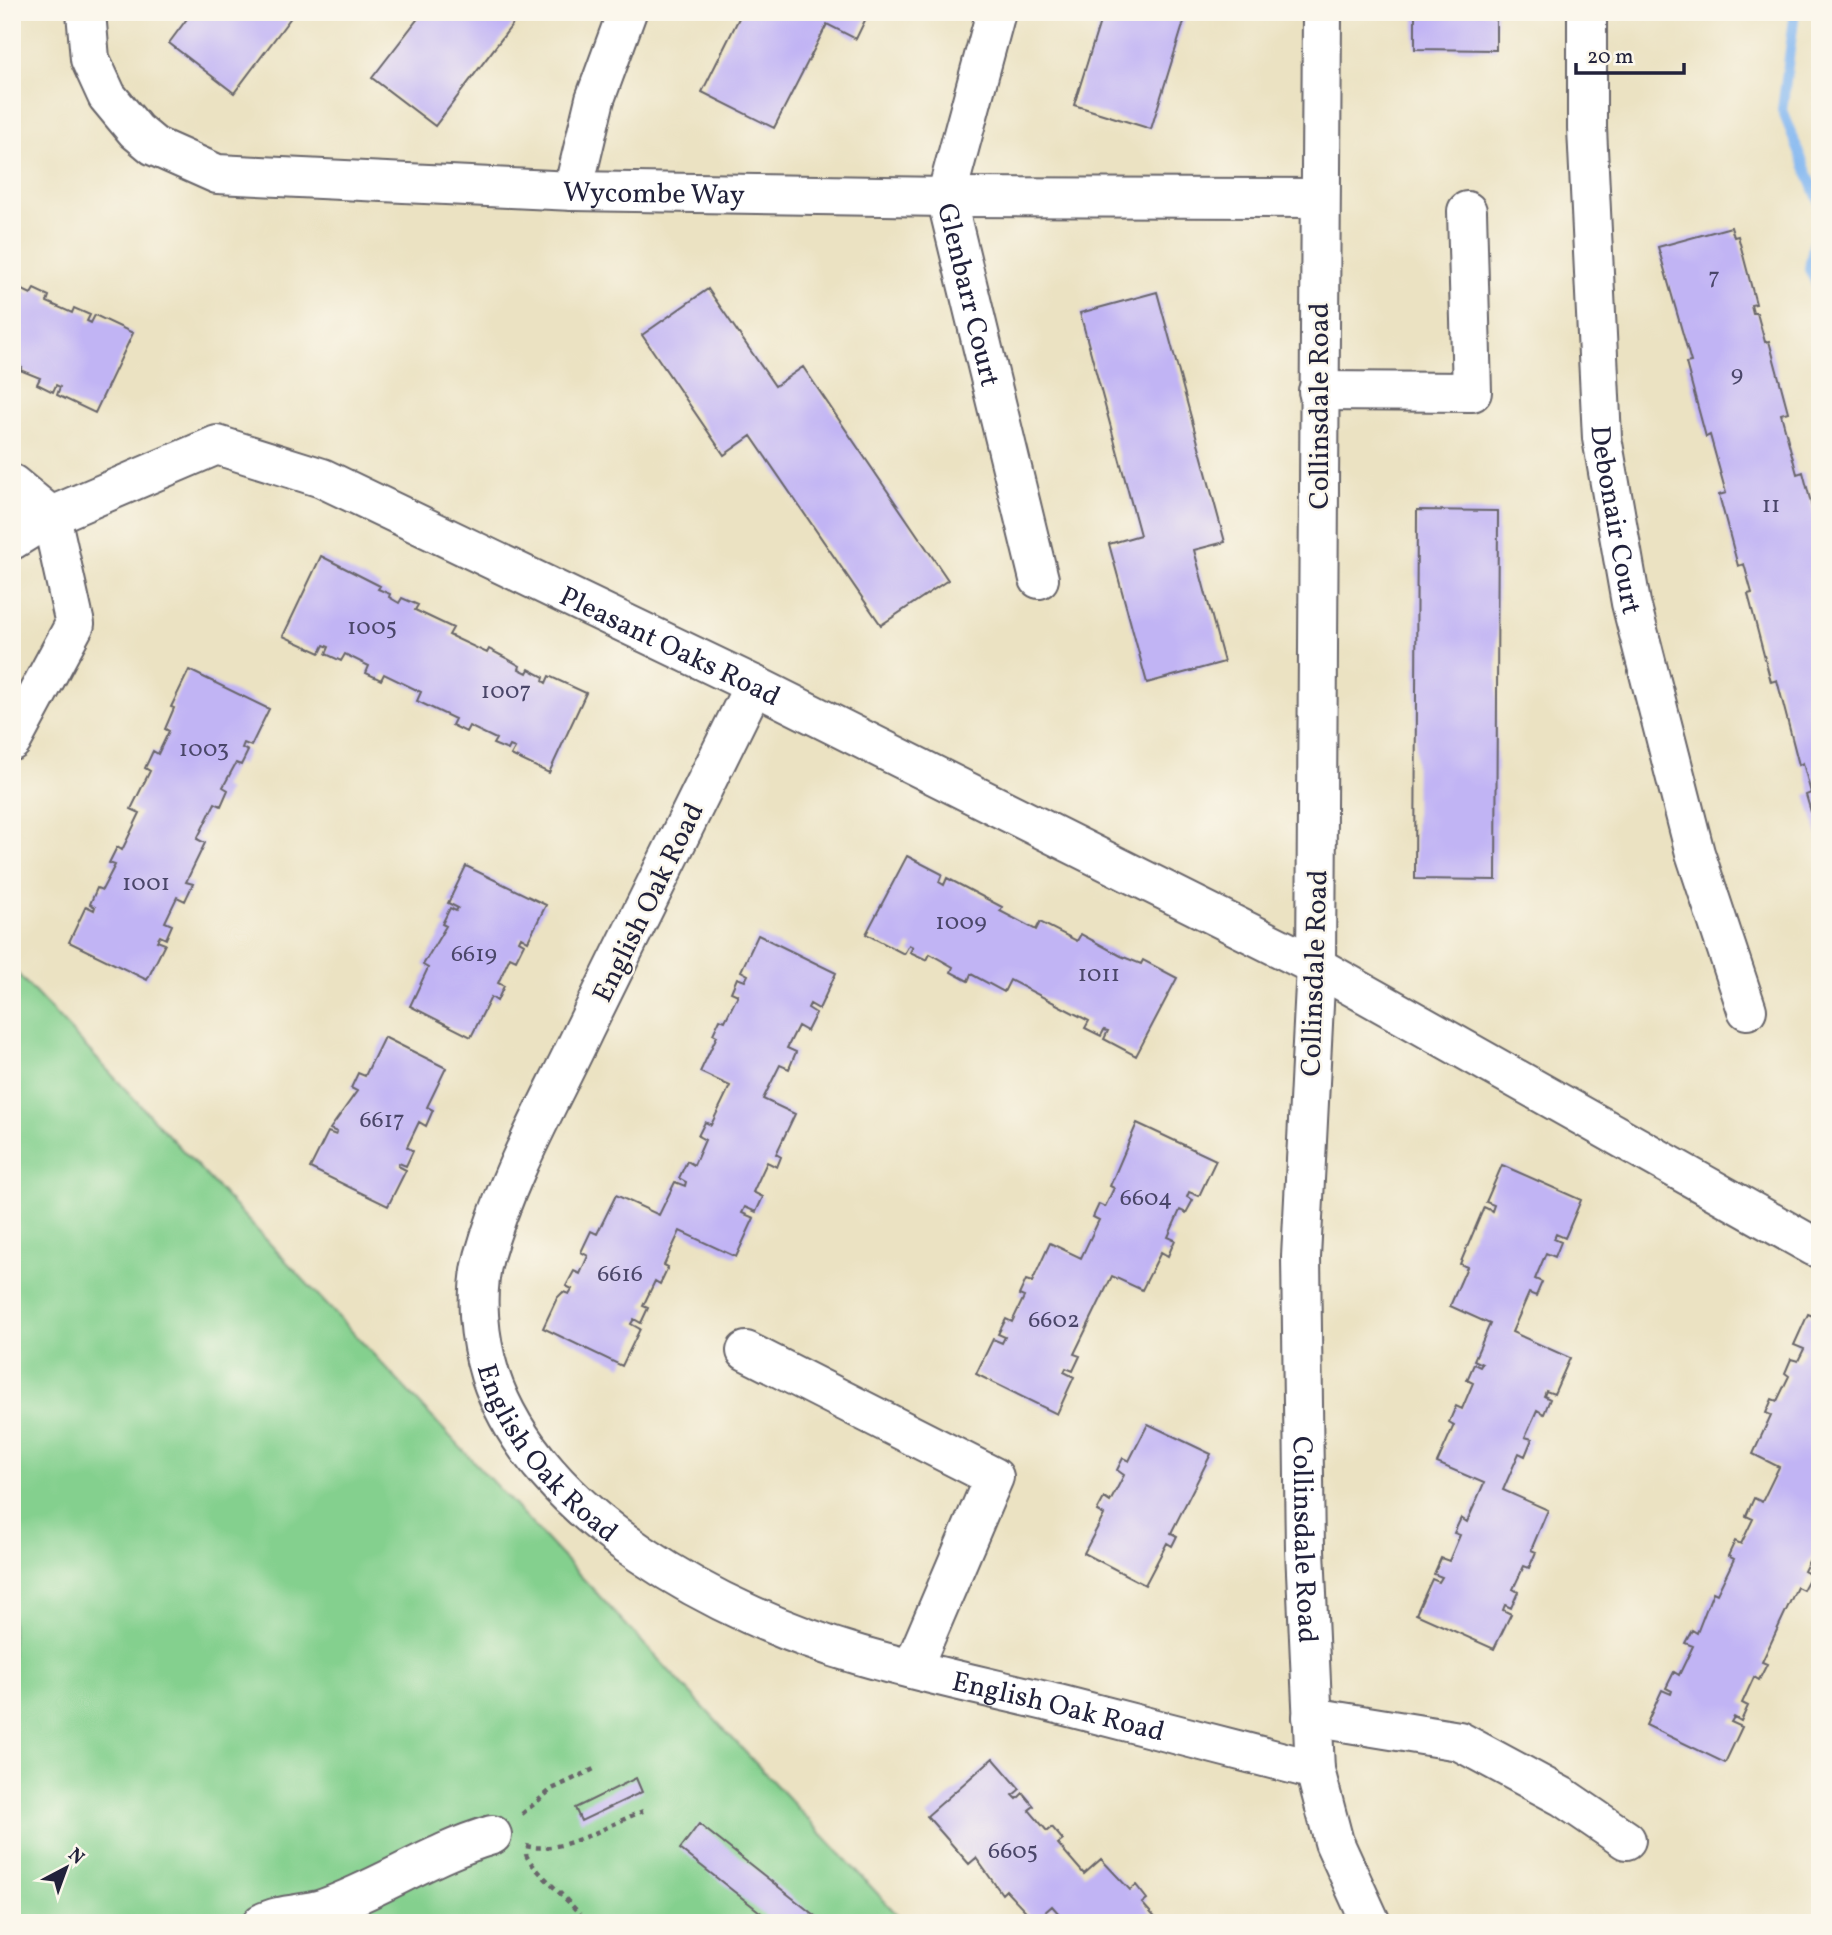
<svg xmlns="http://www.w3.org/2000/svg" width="1832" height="1935" viewBox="0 0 1832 1935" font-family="Vollkorn,serif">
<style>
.green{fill:#84d08e;stroke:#537964;stroke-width:2}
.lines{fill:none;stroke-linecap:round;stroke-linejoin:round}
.stream{stroke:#83b7f1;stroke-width:10}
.building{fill:#c1b4f4}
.minor-casing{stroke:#68656a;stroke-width:42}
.path{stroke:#68656a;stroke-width:4.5;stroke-dasharray:5 5;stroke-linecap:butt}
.minor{stroke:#fff;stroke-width:38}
.labels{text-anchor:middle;stroke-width:5;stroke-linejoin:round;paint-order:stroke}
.number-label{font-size:24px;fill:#4a4669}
.street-label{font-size:28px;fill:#22223b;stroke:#fbf7ec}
</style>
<rect width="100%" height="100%" fill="#fbf7ec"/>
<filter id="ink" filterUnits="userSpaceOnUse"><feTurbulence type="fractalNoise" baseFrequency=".0143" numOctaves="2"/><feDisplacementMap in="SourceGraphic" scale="14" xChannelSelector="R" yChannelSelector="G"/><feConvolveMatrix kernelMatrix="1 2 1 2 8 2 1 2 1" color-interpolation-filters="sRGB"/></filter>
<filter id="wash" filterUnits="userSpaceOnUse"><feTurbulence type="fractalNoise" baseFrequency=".00686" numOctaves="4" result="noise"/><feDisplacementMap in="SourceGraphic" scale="28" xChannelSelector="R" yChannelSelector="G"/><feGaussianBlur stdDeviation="1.57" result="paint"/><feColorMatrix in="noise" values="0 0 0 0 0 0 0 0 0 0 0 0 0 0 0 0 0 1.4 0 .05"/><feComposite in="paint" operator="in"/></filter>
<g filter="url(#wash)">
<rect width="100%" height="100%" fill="#ebe2c2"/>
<path class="green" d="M12,968l893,955h-893z"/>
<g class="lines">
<path class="stream" d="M1795,12l-13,98 38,94
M1820,206l-11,63 11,23"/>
</g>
<g id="blocks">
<path class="building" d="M192,12h103l-61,81 -65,-50z
M423,12h99l-87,114 -63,-48z
M742,12h127l-13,27 -29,-15 -53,104 -72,-36z
M1103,12h84l-36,117 -77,-24z
M1415,12h81v38l-81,-1z
M1731,227l3,10 4,-1 18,68 -5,1 2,8h4l8,29 4,-1 19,71 -7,2 16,60 6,-2 17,66v7l-4,1 4,15v281l-14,-47 5,-2 -8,-30 -4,2 -22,-85 -6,2 -23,-88 4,-1 -8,-29 -6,2 -19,-71 7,-2 -16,-58 -4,2 -20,-74 5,-1 -33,-115z
M12,285l19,9 3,-5 15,7 -2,6 25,11 2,-5 16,7 -3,6 4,2 4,-8 38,18 -38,80 -38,-18 3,-8 -4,-2 -3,7 -16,-8 3,-6 -20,-8 2,-3 -6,-3 -4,8z
M708,289l67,97 28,-19 145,213 -67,45 -130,-189 -27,19 -82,-120z
M1157,292l68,250 -31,8 30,112 -77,21 -38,-139 31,-9 -60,-222z
M1417,510l81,1 -2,369 -81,-1z
M321,556l59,30 -2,3 12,5 -1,3 10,6 3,-5 16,7 -3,5 38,18 -4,7 38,18 2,-4 17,9 14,8 -1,3 8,4 2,-4 15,8 -1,4 3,2 3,-7 37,17 -37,80 -38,-18 4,-7 -5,-2 -2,4 -15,-6 3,-5 -27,-13 -3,6 -14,-7 3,-6 -38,-18 4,-9 -37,-18 -3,6 -15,-7 3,-7 -24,-12 -4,7 -15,-7 3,-7 -5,-2 -4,8 -37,-17z
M189,670l80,39 -18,37 -7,-3 -2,5 6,3 -7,14 -5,-2 -13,24 5,3 -7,16 -6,-3 -18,36 8,4 -19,39 7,2 -8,17 -8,-4 -12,25 7,3 -6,14 -6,-3 -3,5 8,3 -18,36 -78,-38 17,-36 8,4 1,-3 -5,-3 7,-16 5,2 13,-25 -6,-2 8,-16 5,3 18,-37 -9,-4 19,-38 -5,-3 8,-17 5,3 11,-23 -4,-2 9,-21 -3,-1z
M907,856l35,18 -3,8 5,3 3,-7 55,29 -2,4 36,19 4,-8 37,19 4,-7 40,22 20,8 2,-4 34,18 -41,78 -32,-17 4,-8 -4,-1 -3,6 -16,-8 4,-7 -79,-41 -6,12 -33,-18 -3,7 -17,-9 2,-5 -23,-13 -3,6 -17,-8 3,-5 -4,-2 -5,9 -38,-20z
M466,866l80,39 -18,36 -7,-4 -2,4 5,3 -8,16 -6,-3 -12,26 6,3 -7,15 -6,-4 -20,40 -61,-31 18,-38 -5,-3 23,-39 -4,-2 8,-16 6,3 2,-3 -10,-5z
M758,935l78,38 -17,36 -9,-5 -2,4 8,5 -9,18 -9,-5 -11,22 9,4 -7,17 -9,-4 -17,34 32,15 -19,40 5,3 -4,10 -10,-5 -14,30 10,5 -7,15 -11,-5 -3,6 12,5 -18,39 -56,-26 -16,34 4,2 -8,17 -5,-3 -12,25 5,2 -7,15 -7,-4 -3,5 9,5 -18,37 -79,-38 14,-30 6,-6 6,2 3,-5 -6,-3 8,-15 6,3 8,-18 -7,-4 10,-21 6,3 19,-39 43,20 16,-33 10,4 1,-4 -7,-4 8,-17 7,4 11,-25 -7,-4 7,-14 6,3 19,-39 -30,-14 17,-36 -4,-2 7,-15 5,2 13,-26 -7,-3 6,-14 8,3 3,-6 -7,-4z
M384,1037l62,31 -19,39 6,3 -7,16 -7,-4 -12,25 6,4 -7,15 -7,-3 -1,3 8,4 -18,36 -78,-38 18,-36 8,3 1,-3 -7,-3 27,-38 -6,-3 7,-15 7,3z
M1137,1123l79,37 -17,36 -10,-4 -2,5 6,3 -7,13 -6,-3 -12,27 7,3 -7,16 -7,-4 -19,38 -30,-14 -38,78 6,2 -7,15 -7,-3 -2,4 10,5 -17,37 -81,-40 17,-35 9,4 3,-6 -7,-3 8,-15 6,3 12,-25 -5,-2 7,-15 6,2 18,-39 31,15 18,-38 -6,-3 6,-13 6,3 9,-19 -4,-2z
M1502,1165l79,35 -16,38 -9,-4 -2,5 7,3 -6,15 -9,-4 -11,26 7,3 -6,14 -7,-3 -17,39 58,26 -16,36 -8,-3 -2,5 6,3 -6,15 -7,-4 -12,27 7,2 -7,17 -6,-3 -16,37 45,20 -17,40 5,2 -7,16 -5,-2 -11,23 5,3 -7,16 -6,-3 -2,5 8,4 -17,35 -78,-35 16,-35 7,3 3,-5 -8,-3 7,-16 8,3 11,-26 -6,-2 7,-15 6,4 17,-39 -47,-20 17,-38 -5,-3 7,-16 6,3 11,-26 -6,-3 7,-16 6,3 2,-3 -8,-4 16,-36 -40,-18 17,-39 -7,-3 24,-57 8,4 2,-6 -8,-3z
M1808,1314l12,5v228l-3,-2 -13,26 7,4 -8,15 -6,-3 -35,75 5,2 -8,16 -5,-3 -12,26 6,3 -7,15 -7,-4 -3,5 11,5 -17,36 -79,-38 16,-35 9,4 1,-3 -6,-3 8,-16 5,3 14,-29 -8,-3 7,-13 5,3 16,-41 4,2 17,-35 -6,-3 7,-15 6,3 12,-25 -7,-3 8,-18 8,4 17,-35 -26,-13 18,-39 -5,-2 6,-14 5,2 12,-25 -4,-3 6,-14 7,2 6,-12 -10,-4z
M1148,1424l63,30 -40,79 6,3 -5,10 -5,-3 -22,42 -61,-32 20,-38 -7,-4 7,-13 6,4 14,-27 -7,-5 6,-12 6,3z
M993,1758l27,31 -7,6 4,4 6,-6 11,13 -5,4 18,21 5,-4 11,13 -5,4 26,30 17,-15 29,31 6,-5 11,14 -5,4 18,20h-93l-15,-17 -17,15 -29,-31 -4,4 -26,-36 -7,6 -42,-48z
M636,1778l6,14 -61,29 -6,-13z
M699,1824l125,99h-50l-94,-74z"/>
</g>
</g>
<g filter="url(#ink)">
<use href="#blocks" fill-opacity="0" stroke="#68656a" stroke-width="2"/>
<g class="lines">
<g class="minor-casing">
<g id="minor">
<path id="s1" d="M86,12l4,47 17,37 29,35 18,15 63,28 356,17 373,6 373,1"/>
<path id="s2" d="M996,12l-50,185 93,382"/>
<path id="s3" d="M1322,12l-6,954 -15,291 4,293 10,220 19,72 37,81"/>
<path id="s4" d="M1587,12v116l15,310 29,165 64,250 52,157"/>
<path d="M573,191l22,-92 32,-87"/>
<path d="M1318,391l154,1 -5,-181"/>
<path d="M12,484l39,32 24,108 -63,117"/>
<path id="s5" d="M12,540l39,-24 166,-71 105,33 432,207 562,281 499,281"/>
<path id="s6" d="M754,685c-57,115 -113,230 -170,345 -35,74 -78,148 -100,227 -10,38 -5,82 6,118 47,143 233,241 369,280 65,19 133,33 199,49 86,22 171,44 257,66"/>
<path d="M746,1351l248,126 -82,192"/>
<path d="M1312,1717l147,24 104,56 63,43"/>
<path d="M262,1923c19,-10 43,-8 63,-15 58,-21 108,-56 167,-73"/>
</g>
</g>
<path class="path" d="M522,1814l30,-25 44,-21
M526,1846c38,9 83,-22 117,-35
M526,1854c2,12 49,50 60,69"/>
<use href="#minor" class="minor"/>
</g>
</g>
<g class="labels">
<g class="number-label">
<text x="1714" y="284">7</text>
<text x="1737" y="381">9</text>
<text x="1771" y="512">11</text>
<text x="372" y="634">1005</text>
<text x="506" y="698">1007</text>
<text x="204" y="756">1003</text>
<text x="146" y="890">1001</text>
<text x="961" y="929">1009</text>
<text x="474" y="961">6619</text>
<text x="1099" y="981">1011</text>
<text x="382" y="1127">6617</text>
<text x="1146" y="1205">6604</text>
<text x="620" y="1281">6616</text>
<text x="1054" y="1327">6602</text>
<text x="1013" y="1858">6605</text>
</g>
<g class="street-label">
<text dy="10" stroke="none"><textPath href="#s1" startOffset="663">Wycombe Way</textPath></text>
<text dy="10" stroke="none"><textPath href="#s2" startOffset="292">Glenbarr Court</textPath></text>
<text transform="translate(1318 406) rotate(-90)" y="10">Collinsdale Road</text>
<text dy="10" stroke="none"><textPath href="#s4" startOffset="509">Debonair Court</textPath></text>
<text dy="10" stroke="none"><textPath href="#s5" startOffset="723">Pleasant Oaks Road</textPath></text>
<text transform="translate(647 902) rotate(-64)" y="10">English Oak Road</text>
<text transform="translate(1313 973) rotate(-88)" y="10">Collinsdale Road</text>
<text dy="10" stroke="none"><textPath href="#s6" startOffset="850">English Oak Road</textPath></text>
<text dy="10" stroke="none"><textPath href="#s3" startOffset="1528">Collinsdale Road</textPath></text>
<text dy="10" stroke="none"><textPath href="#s6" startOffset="1438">English Oak Road</textPath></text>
</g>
</g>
<rect width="1832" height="1935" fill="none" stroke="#fbf7ec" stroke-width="42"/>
<g transform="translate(66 1868) rotate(41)" stroke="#fbf7ec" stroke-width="5" paint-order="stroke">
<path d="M0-5L12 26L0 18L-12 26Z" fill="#22223b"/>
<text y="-10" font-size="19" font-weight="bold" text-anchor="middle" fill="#22223b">N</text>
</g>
<path d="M1576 63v10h108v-10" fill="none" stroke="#22223b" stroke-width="3.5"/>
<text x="1587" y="63" font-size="21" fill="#22223b" stroke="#fbf7ec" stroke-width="5" paint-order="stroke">20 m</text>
</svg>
